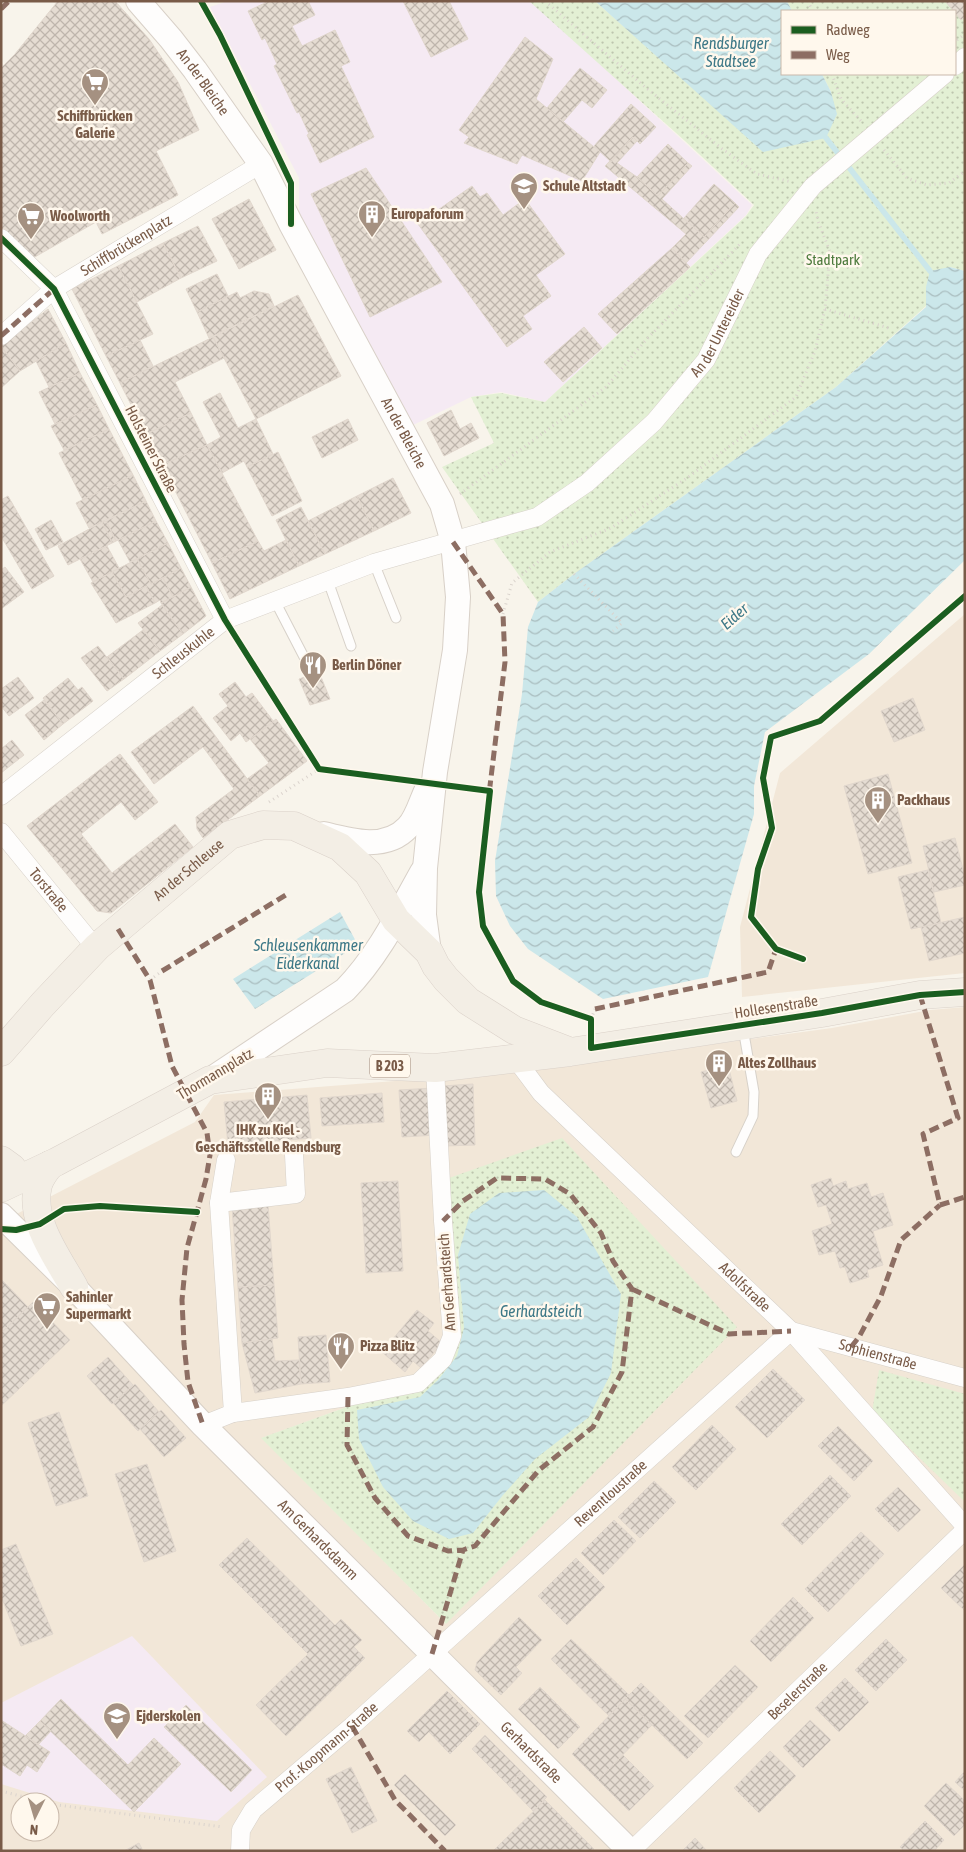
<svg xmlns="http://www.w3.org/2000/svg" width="966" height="1852" viewBox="0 0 966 1852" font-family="'Asap Condensed',sans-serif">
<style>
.residential{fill:#f2e7d8;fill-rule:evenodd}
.education{fill:#f5eaf3}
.park{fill:url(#park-dots)}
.water{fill:url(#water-waves)}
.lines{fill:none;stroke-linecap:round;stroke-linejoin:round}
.stream{stroke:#cbe7ea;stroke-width:5.5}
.building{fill:url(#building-cross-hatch);stroke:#e1d7cd}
.lane-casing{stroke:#d7d1c9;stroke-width:11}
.street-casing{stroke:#d7d1c9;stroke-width:19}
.secondary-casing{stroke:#d8d0c7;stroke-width:26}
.primary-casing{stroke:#dad1c9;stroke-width:29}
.path{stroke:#dad3cd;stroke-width:3;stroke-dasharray:1 4;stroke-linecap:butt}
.lane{stroke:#fefdfc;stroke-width:9}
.street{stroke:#fefdfc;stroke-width:18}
.secondary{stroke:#fefdfc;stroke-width:24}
.primary{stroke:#f3eee5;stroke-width:28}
.quiet{stroke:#8d6e63;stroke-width:5;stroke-dasharray:10 5;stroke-linecap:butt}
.cycleway-casing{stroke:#fff8ed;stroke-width:9}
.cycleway{stroke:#1b5e20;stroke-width:6}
.labels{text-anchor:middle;stroke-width:5;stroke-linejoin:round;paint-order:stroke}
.shield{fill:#fff8ed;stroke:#a18a7a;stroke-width:1}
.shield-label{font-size:14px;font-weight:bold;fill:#795b48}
.street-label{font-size:15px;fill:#795b48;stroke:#fff8ed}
.poi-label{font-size:15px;font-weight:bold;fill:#795b48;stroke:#fff8ed;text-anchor:start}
.park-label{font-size:15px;fill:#4d7a3c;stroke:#fff8ed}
.water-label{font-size:16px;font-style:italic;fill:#3d7887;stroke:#fff8ed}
</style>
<defs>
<pattern id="park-dots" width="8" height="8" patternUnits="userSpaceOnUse" patternTransform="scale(1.25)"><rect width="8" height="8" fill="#e3f0d4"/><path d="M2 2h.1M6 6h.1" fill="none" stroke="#bdc5ae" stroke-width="1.8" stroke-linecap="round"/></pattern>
<pattern id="water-waves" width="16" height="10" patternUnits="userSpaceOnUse" patternTransform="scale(1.25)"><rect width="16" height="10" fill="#cbe7ea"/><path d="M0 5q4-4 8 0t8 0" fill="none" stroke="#aabec0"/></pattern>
<pattern id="building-cross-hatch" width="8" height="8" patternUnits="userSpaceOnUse" patternTransform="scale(1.25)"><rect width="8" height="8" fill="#e5dcd2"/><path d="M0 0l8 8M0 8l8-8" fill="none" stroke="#beb5ac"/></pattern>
</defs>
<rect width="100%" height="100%" fill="#f8f4eb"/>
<path class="residential" d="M965,614v359l-223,24 -2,-70 40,-154z
M965,1007v844h-964v-629l194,-100 19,-27 297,-23 321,-44 98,-18zM447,1363l-1,261 -184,-186 93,-34zM20,1802h30v30h-30z"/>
<path class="education" d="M228,1h304l220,204 -6,10 -201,187 -44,-10 -30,5 -64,31 -108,-200v-50l-89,-171z
M132,1636l135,141 -50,44 -158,-19 -58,-18v-81z"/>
<path class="park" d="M529,1h66l70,62 166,29 -9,-18h133v-63h-163l-5,-10h178v270l-15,-4 -24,20v19l-90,81 -262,187 -36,28 -96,-135 52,-24 -23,-46 30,-4 44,9 201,-186 8,-11 -69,-64z
M562,1138l175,189 -291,297 -185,-186 94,-34 92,-41 2,-185z
M879,1370l86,24v108l-93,-90z"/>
<path class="water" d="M595,1h192l5,10h-10v63h40l9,18 6,22 -11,24 -63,14z
M950,267l15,4v289l-96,94 -104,78 -11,54v28l-46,163 -105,22 -75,-50 -18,-23 -14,-30 -1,-35 27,-167 6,-67 10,-25 36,-28 262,-187 90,-80v-20l4,-16z
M340,912l18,33 -103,64 -22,-30z
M544,1190l33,27 44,77 -10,79 -22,44 -54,42 -32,36 -30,38 -24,6 -36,-18 -30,-34 -24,-48 -2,-29 63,-13 18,-17 19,-24 7,-28 -6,-73 12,-41 29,-21z"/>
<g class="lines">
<path class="stream" d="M826,138l104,133"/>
</g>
<path class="building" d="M58,1h57l34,38 29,43 21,48 -43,21 22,44 -76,39 -6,-12 -63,36 -32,-26v-164l14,-14z
M269,1h39l7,14 -23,11 10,20 33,-16 15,32 -9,4 33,71 -54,26 -13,-28 2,-1 -10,-22 -2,1 -23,-47 3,-2 -12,-26 -3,2 -14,-29z
M403,1h46l19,38 -37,18z
M945,1h20v16l-4,3z
M525,37l28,22 -17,40 64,53 -18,29 -60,-26 -5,9 -53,-21 5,-6 -10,-7z
M580,68l27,22 -15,18 -10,-8 -19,22 -16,-14z
M631,104l25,23 -16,17 -7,-7 -22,25 -17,-16z
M633,137l4,4 -20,22 20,14 21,19 30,-33 4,3 -30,33 42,38 31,-34 4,4 -53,56 -14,-15 14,-14 -81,-68z
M668,144l20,19 -30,33 -21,-19z
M366,168l76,114 -72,35 -59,-123z
M714,184l21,19 -31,34 -20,-19z
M472,186l8,11 7,-4 16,22 22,-16 40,55 -29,21 15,21 -28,20 9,13 -25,18 -89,-123z
M249,199l27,51 -37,19 -27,-50z
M198,226l19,35 -36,17 -18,-35z
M163,243l18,35 -44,24 -19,-36z
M672,248l18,19 -73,67 -19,-20z
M118,266l35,68 -47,22 -34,-67z
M217,274l11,22 -31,16 -11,-23z
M254,291l15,3 5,12 -65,32 -12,-26 40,-20 3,6z
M298,295l43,81 -85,43 -43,-82z
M48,309l18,34 -46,28 -19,-25z
M584,327l18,21 -39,34 -19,-20z
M213,337l11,21 -49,24 16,31 -45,21 -26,-51z
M140,340l13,26 -33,17 -14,-27z
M66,343l14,30 -31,14 -13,-26z
M1,346l19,25 -19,17z
M80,373l17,32 -42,19 -16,-32z
M220,393l18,35 18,-9 17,35 -26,13 -3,-6 -22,12 -15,-28 14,-8 -18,-35z
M97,405l12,24 -45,21 -13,-24z
M451,410l9,19 11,-6 8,15 -35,18 -17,-33z
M191,413l16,32 -45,20 -16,-31z
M348,419l10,21 -36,18 -10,-21z
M109,429l24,46 -50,25 -24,-47z
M207,445l51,96 -46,22 -50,-98z
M278,452l24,49 -30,15 -25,-49z
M133,475l13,26 -57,27 -13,-25z
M393,478l18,35 -37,18 -17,-35z
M8,496l46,80 -22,13 -31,-53v-36z
M357,496l17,35 -49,23 -17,-33z
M146,501l10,20 -40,20 -10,-20z
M301,507l24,47 -26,12 -23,-46z
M51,520l12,22 -17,8 -11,-21z
M106,521l10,20 -4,2 -10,-21z
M156,521l12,22 -38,19 -12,-22z
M102,522l10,21 -44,22 -10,-19z
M286,540l13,26 -69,33 -18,-36 46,-22 6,10z
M168,543l13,25 -30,16 -14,-25z
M107,546l12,22 -26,14 -13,-23z
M137,559l14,25 12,-6 10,19 -12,6 -1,-3 -5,3 -9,-17 -20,11 -14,-25z
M5,567l19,25 -23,17v-39z
M181,568l10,19 -18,10 -10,-19z
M112,572l14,25 20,-11 9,17 -39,20 -25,-40z
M191,587l15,29 -23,18 -22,-31z
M162,605l21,29 -23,17 -22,-28z
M143,630l17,21 -36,28 -17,-22z
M98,646l26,33 -17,12 -26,-33z
M319,672l11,27 -20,6 -11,-26z
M18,677l16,21 -25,18 -8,-10v-17z
M68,678l10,12 4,-3 11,14 -30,23 -20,-26z
M235,682l11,15 6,-4 22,29 -28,20 -6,-9 -9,8 -18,-23 15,-12 -9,-12z
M913,698l12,32 -31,12 -13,-31z
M44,700l19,24 -19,16 -19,-25z
M193,706l67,90 -57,42 -6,-9 -1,-12 38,-28 -31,-42 -49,37 -23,-32z
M276,719l31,42 -47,35 -13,-17 22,-16 -19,-24z
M12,740l12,15 -23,18v-24z
M120,754l38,48 -23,18 -14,-18 -40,32 31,39 63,-49 18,23 -82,66 -14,-2 -70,-85z
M888,774l24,89 -44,11 -24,-88z
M955,838l10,39v8l-31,7 -11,-46z
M928,870l13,53 -30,6 -13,-52z
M965,917v36l-36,8 -8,-34z
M728,1065l9,36 -26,7 -10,-36z
M473,1084l2,61 -31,1 -2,-60z
M434,1088l3,47 -35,2 -3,-47z
M382,1093l2,29 -62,4 -2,-28z
M307,1095l4,43 -83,7 -4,-43z
M831,1178l2,8 13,-5 2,8 19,-6 4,14 12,-4 10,32 -20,6 10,34 -16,5 2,7 -19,6 -5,-16 -5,1 -5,-17 -16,4 -7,-24 20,-7 -6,-19 -8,2 -7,-22z
M398,1181l5,90 -37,2 -5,-90z
M268,1204l6,81 -36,2 -6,-80z
M1,1279l27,28 -27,26z
M274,1285l4,53 -36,5 -4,-56z
M33,1302l37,38 -69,66v-73z
M417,1310l17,13 -6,8 14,12 -21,25 -8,-7 -8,11 -23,-20z
M326,1335l4,47 -29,2 -3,-47z
M272,1339l3,22 24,-1 2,24 -46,9 -13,-50z
M108,1357l25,28 -21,19 -25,-28z
M773,1369l32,31 -38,38 -32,-31z
M135,1384l24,28 -21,19 -25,-28z
M161,1410l25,28 -22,19 -24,-28z
M59,1412l29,84 -32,10 -28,-83z
M712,1425l24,24 -40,41 -24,-23z
M838,1426l35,35 -19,20 -36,-35z
M147,1464l29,87 -32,11 -29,-88z
M830,1475l21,21 -49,49 -21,-21z
M654,1481l22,21 -36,36 -22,-21z
M898,1487l23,23 -23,22 -23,-23z
M614,1520l22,21 -33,34 -22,-22z
M861,1532l23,22 -56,58 -23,-23z
M247,1538l88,87 6,-6 21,21 -8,7 11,11 -79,78 -30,-31 52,-51 -89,-89z
M16,1544l37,90 -32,12 -20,-50v-46z
M576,1558l29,29 -38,38 -29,-29z
M965,1564v47l-24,-23z
M793,1597l21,21 -43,44 -21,-21z
M519,1617l23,23 -26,27 6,6 -21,22 -26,-25 2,-8z
M571,1639l58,56 -20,21 -58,-57z
M886,1639l21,21 -31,31 -21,-21z
M735,1665l23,22 -50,51 -24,-22z
M845,1678l24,24 -30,30 -24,-24z
M641,1683l62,60 -16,16 -62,-60z
M540,1687l40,40 -22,22 -40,-40z
M447,1691l33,33 -30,30 -21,-22 -10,10 -12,-11z
M61,1699l67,66 26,-27 27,26 -47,48 -94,-91z
M625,1699l27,26 -54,55 -26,-26z
M186,1705l66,65 -21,22 -67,-65z
M1,1720l49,32 -13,20 -10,-7 -7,11 -19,-12z
M810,1720l21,20 -28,28 -20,-21z
M40,1721l11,10 -13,14 -13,-9z
M485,1735l37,37 -14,13 -36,-36z
M770,1751l26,25 -37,37 -25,-25z
M623,1755l31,31 -25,25 -31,-31z
M351,1767l26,54 -25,12 -26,-54z
M522,1772l25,25 -14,14 -25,-26z
M964,1772l1,1v18l-10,-9z
M405,1774l51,51 -11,11 -51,-51z
M946,1783l19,18v24l-11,11 -30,-30z
M545,1800l49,49 -2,2h-99z
M925,1821l19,19 -10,11h-30l-4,-4z
M695,1838l12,13h-25z
M139,1843l4,8h-19z"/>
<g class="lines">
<g class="lane-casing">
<path id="lane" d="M374,563l22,55
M328,581l23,65
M275,601l29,56
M736,1152l17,-36 1,-24 -11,-64"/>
</g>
<g class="street-casing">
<g id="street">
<path d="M955,66l10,-9"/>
<path d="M1,238l53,51 171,331"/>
<path id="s1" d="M1,336l53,-47 207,-125"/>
<path id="s2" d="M1,796l224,-176 149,-57 163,-46 50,-34 67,-61 52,-62 52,-106 55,-68 132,-112"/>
<path id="s3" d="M1,832l89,109 7,6"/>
<path id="s4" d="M515,1058l26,35 250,238 174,195"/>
<path d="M226,1160l-7,43 14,210"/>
<path d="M219,1203l77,-9 -2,-39"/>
<path id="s5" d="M791,1331l174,47"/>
<path d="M203,1425l30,-12 115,-16 70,-14 25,-24 9,-23 -9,-115 -8,-153"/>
<path id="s6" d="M240,1851l1,-21 12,-20 99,-84 439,-395"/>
<path id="s7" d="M631,1851l334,-321"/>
</g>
</g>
<g class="secondary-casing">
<g id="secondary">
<path id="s8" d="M138,1l33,38 24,31 66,94 30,60 151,280 11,38 5,55 -3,53 -20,122 -10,96 -1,47 5,37"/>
<path d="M324,834c27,7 62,17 84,-7 9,-9 13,-26 19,-38"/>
<path d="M210,1080l135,-90c34,-35 54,-77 77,-118"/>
<path id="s9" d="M1,1215l73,72 129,138 427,426"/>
</g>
</g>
<g class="primary-casing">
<g id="primary">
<path id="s10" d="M1,1052l42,-48 54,-57 133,-112 33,-10 31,1 46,21 28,26 28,47 33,32 7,14 10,13 22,22 46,29 52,20"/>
<path d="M1,1160l11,8"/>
<path d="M50,1165c-5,6 -10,13 -12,20 -9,36 20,73 36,102"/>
<path d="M1,1188l55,-26 154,-82 117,-17 108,5 135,-16 252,-39 98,-18 45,-3"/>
</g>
</g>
<path class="path" d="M545,1l100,86 76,61 36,26 35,8
M808,1l4,10
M957,40l8,-6
M832,74l9,25 20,22
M884,150l23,28 20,7 22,-2 16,-12
M825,309l67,20
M460,494l146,-107 40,-47 95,-97
M574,574l48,49 -9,8
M503,614l9,-31 38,-31 61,-24 76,-50 109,-81 19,-46 10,-42 5,-57 -12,-31 -2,-10
M269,802l50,-33
M150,980l12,-9
M591,1019l4,-10
M1,1791l43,11
M50,1804l173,23"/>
<use href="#lane" class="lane"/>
<use href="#street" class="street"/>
<use href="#secondary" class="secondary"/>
<use href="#primary" class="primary"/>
<path class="quiet" d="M1,9l8,-8
M1,336l53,-47
M453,542l50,72 2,48 -16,132
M118,929l32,51 22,86 35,67 3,22 -4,24 -19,69 -5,52 2,44 4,38 15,43
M162,971l127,-78
M920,995l38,123 -35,16 17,71 25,-8
M595,1009l173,-37 8,-23
M632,1289l97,45 62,-3
M851,1347l8,-10 22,-41 20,-56 39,-35
M348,1397l-1,48 28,53 33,38 40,15 15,-1 12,-4 64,-76 54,-43 29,-55 10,-83 -19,-28 -12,-28 -31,-39 -25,-15 -48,-1 -34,23 -20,20
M432,1654l31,-104
M352,1726l43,74 50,51"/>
<g class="cycleway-casing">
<path id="cycleway" d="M201,1l19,34 71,148v41
M1,238l53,51 171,331 94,149 171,22 -11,101 4,34 30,55 28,21 50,17v29l231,-35 98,-18 45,-3
M803,959l-27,-10 -25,-32 7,-48 14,-41 -9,-50 8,-41 49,-16 145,-125
M1,1229l15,1 24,-6 24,-15 36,-3 97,6"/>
</g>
<use href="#cycleway" class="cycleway"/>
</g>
<defs>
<g id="supermarket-pin" transform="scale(1.4375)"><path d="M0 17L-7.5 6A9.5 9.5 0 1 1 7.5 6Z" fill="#a59181" stroke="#fff8ed"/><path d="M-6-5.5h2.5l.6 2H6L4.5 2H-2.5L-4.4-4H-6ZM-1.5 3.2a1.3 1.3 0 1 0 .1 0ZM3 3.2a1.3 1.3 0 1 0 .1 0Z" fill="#fff"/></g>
<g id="school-pin" transform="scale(1.4375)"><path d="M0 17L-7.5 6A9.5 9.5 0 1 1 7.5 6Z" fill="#a59181" stroke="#fff8ed"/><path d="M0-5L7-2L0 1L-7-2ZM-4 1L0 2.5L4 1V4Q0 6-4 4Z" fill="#fff"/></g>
<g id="building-pin" transform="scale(1.4375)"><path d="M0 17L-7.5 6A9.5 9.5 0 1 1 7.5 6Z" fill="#a59181" stroke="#fff8ed"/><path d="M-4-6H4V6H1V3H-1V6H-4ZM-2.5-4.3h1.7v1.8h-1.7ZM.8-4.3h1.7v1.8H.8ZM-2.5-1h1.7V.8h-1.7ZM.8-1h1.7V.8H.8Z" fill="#fff"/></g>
<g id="restaurant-pin" transform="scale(1.4375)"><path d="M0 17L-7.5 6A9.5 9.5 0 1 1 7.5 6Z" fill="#a59181" stroke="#fff8ed"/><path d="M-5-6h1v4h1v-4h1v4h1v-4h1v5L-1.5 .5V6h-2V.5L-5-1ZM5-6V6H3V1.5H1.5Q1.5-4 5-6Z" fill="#fff"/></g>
</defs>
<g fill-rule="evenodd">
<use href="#supermarket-pin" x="95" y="82"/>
<use href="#school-pin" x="524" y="186"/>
<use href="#building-pin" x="372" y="214"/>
<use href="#supermarket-pin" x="31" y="216"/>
<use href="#restaurant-pin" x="313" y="665"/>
<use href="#building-pin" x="878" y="800"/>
<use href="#building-pin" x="719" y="1063"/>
<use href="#building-pin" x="268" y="1096"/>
<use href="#supermarket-pin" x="47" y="1306"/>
<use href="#restaurant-pin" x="341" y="1346"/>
<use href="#school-pin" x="117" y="1716"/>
</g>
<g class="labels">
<rect class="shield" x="370" y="1054.5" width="40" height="23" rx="4"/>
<g class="shield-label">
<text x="390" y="1071">B 203</text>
</g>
<g class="street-label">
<text dy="5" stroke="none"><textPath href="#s8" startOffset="104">An der Bleiche</textPath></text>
<text dy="5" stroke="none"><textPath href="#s1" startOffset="155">Schiffbrückenplatz</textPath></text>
<text dy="5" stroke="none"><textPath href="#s2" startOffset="875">An der Untereider</textPath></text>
<text dy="5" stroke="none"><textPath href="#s8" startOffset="509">An der Bleiche</textPath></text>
<text transform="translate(151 449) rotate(63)" y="5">Holsteiner Straße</text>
<text dy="5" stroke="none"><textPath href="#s2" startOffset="232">Schleuskuhle</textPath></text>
<text dy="5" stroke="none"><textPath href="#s10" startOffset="262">An der Schleuse</textPath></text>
<text dy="5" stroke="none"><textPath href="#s3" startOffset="75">Torstraße</textPath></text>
<text transform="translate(776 1007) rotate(-9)" y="5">Hollesenstraße</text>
<text transform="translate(215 1074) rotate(-31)" y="5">Thormannplatz</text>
<text transform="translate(447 1282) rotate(-94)" y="5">Am Gerhardsteich</text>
<text dy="5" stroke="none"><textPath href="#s4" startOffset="325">Adolfstraße</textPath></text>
<text dy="5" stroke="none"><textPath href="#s5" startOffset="90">Sophienstraße</textPath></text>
<text dy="5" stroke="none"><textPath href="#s6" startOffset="522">Reventloustraße</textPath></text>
<text dy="5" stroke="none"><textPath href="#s9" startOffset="454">Am Gerhardsdamm</textPath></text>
<text dy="5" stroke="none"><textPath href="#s7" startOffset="231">Beselerstraße</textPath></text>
<text dy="5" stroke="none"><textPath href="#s6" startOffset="141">Prof.-Koopmann-Straße</textPath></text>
<text dy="5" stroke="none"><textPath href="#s9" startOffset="755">Gerhardstraße</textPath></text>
</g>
<g class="poi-label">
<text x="95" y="121" text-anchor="middle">Schiffbrücken<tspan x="95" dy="17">Galerie</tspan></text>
<text x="543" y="191">Schule Altstadt</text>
<text x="391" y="219">Europaforum</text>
<text x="50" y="221">Woolworth</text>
<text x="332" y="670">Berlin Döner</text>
<text x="897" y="805">Packhaus</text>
<text x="738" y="1068">Altes Zollhaus</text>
<text x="268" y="1135" text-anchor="middle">IHK zu Kiel -<tspan x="268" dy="17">Geschäftsstelle Rendsburg</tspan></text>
<text x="66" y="1302">Sahinler<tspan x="66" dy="17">Supermarkt</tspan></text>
<text x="360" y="1351">Pizza Blitz</text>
<text x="136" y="1721">Ejderskolen</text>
</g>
<g class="park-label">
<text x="833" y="265">Stadtpark</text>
</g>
<g class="water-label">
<text x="731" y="49">Rendsburger<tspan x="731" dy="18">Stadtsee</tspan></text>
<text transform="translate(734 616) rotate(-41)" y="6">Eider</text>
<text x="308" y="951">Schleusenkammer<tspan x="308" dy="18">Eiderkanal</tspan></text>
<text x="541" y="1317">Gerhardsteich</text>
</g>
</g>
<rect width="966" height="1852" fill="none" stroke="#795b48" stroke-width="5"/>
<rect x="781" y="10" width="175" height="65" fill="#fff8ed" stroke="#c9b9ab"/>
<rect x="791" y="26" width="25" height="8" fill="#1b5e20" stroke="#c9b9ab"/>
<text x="826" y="35" font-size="15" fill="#795b48">Radweg</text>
<rect x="791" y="51" width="25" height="8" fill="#8d6e63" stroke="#c9b9ab"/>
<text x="826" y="60" font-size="15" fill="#795b48">Weg</text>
<g transform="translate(35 1817) rotate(185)"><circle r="24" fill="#fff8ed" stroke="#c9b9ab"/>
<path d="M0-4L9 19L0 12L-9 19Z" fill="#a59181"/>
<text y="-8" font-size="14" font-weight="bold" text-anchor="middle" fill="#795b48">N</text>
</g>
</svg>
